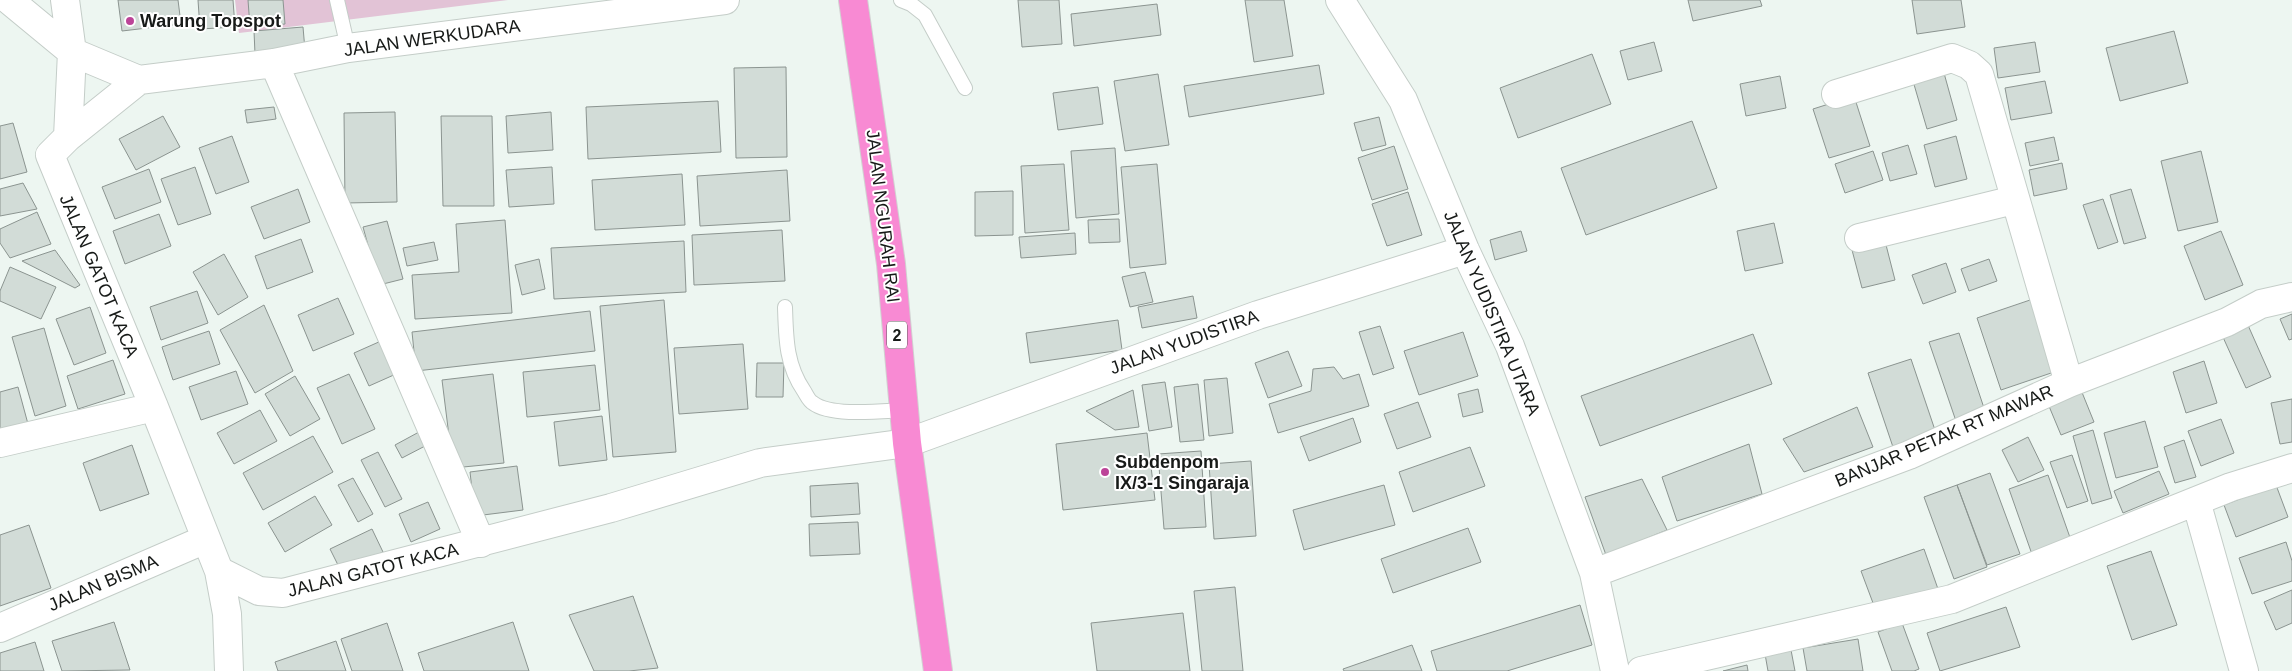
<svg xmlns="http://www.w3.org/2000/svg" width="2292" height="671" viewBox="0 0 2292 671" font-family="Arial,sans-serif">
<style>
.green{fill:#e2c3d6}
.building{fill:#d2dcd7;stroke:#8b9490}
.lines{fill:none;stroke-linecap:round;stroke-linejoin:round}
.lane-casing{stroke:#c4cdc8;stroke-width:16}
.street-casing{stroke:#c4cdc8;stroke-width:30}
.highway-casing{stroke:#d1d1d1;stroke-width:30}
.lane{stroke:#fff;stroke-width:14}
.street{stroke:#fff;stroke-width:28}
.highway{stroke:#f88ad3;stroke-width:28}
.poi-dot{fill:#bc4498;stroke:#fff;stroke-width:2}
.labels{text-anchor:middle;stroke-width:4;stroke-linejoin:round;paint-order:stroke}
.shield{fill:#fff;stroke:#5d5f5d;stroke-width:1}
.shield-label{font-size:16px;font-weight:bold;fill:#171a18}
.poi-label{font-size:18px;font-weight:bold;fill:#171a18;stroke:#fff;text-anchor:start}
.street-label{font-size:18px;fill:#171a18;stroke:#fff}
</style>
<rect width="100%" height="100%" fill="#edf6f1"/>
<path class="green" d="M235,0h273l-269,33z"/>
<path class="building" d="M118,0h60l3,24 -59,7z
M198,0h35l2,27 -35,2z
M248,0h35l2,24 -35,3z
M1018,0h41l3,44 -40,3z
M1245,0h39l9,56 -39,6z
M1688,0h72l2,6 -69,15z
M1912,0h49l4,27 -48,7z
M1157,4l4,31 -87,11 -3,-32z
M303,27l2,23 -50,4 -1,-23z
M2174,31l14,52 -68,18 -14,-53z
M1654,42l8,29 -34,9 -8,-29z
M2035,42l5,30 -42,6 -4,-30z
M1592,54l19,50 -93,34 -18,-50z
M1319,65l5,29 -135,23 -5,-31z
M786,67l1,90 -51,1 -2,-90z
M1944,73l13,47 -30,9 -14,-48z
M1158,74l11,71 -44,6 -11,-70z
M1780,76l6,32 -40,8 -6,-32z
M2045,81l7,32 -41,7 -6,-32z
M1098,87l5,37 -45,6 -5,-37z
M1854,96l16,50 -41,12 -16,-49z
M718,101l3,51 -133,7 -2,-52z
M274,107l2,12 -29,4 -2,-13z
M395,112l2,90 -52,1 -1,-90z
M551,112l2,38 -45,3 -2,-37z
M163,116l17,31 -44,23 -17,-31z
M441,116h51l2,90h-51z
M1379,117l7,28 -24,6 -8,-28z
M1692,121l25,67 -131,47 -25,-67z
M13,123l14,49 -27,7v-53z
M232,136l17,46 -33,12 -17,-46z
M1956,136l11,43 -32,8 -11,-42z
M2054,137l5,23 -29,6 -5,-23z
M1908,145l9,29 -27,7 -8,-28z
M1394,146l14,43 -36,11 -14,-42z
M1115,148l4,66 -43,4 -5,-67z
M1873,151l10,29 -38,13 -10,-29z
M2201,151l17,71 -40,9 -17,-70z
M2062,163l5,26 -33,7 -5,-26z
M1064,164l5,66 -44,3 -4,-67z
M1157,164l9,100 -36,4 -9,-101z
M195,167l16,47 -33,11 -17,-46z
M552,167l2,37 -45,3 -3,-37z
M149,169l12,33 -46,17 -13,-32z
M787,170l3,51 -90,5 -3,-50z
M682,174l3,51 -90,5 -3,-50z
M23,183l14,26 -37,7v-27z
M298,189l12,33 -46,17 -13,-32z
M2131,189l15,49 -22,6 -14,-49z
M1013,191v44l-38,1v-44z
M1408,192l14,43 -35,11 -15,-42z
M2103,199l15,43 -20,7 -15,-44z
M37,212l14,32 -41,14 -10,-15v-14z
M159,214l12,32 -46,18 -12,-33z
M1119,219l1,23 -31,1 -1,-23z
M505,220l7,93 -97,6 -3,-44 47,-3 -3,-48z
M387,221l16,58 -24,6 -16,-58z
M1774,223l9,40 -38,8 -8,-40z
M782,230l3,51 -91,4 -2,-50z
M1521,231l6,20 -32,9 -5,-20z
M2221,231l22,54 -38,15 -21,-54z
M1075,233l1,21 -55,4 -2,-21z
M301,239l12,33 -46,17 -12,-33z
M684,241l2,51 -132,7 -3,-51z
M1885,241l10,39 -33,8 -10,-38z
M434,242l4,18 -31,6 -4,-18z
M55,250l25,35 -5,3 -53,-27z
M224,254l24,43 -30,18 -25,-43z
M539,259l6,30 -23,6 -7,-30z
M1989,259l8,22 -28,10 -8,-22z
M1946,263l10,29 -33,12 -11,-29z
M10,267l46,20 -15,32 -41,-18v-10z
M1145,272l8,30 -23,5 -8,-30z
M197,291l11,32 -47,17 -11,-33z
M1193,296l4,22 -55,10 -4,-21z
M338,298l16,36 -41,17 -15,-36z
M2036,298l24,72 -59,20 -24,-72z
M664,300l12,152 -63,5 -13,-151z
M264,305l29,66 -38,22 -35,-63z
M90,307l16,46 -32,12 -18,-46z
M590,311l5,40 -179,20 -4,-39z
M2292,314v25l-3,1 -9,-21z
M1118,320l4,30 -92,13 -4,-30z
M2247,323l24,54 -25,11 -24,-53z
M1380,326l14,42 -21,7 -14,-43z
M44,328l22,78 -31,10 -23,-79z
M209,331l11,33 -47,16 -11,-33z
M1463,332l15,44 -59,19 -15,-44z
M1959,333l28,84 -29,10 -29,-85z
M1753,334l19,50 -172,62 -19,-50z
M381,341l15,33 -27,12 -15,-33z
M743,344l5,65 -69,5 -5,-66z
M1288,351l14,35 -34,12 -13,-35z
M1911,359l27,80 -43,14 -27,-80z
M113,360l12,34 -47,15 -11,-33z
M2204,361l13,42 -31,10 -13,-41z
M757,363h27l-1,34h-27z
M595,365l5,45 -73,7 -4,-45z
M1334,367l9,12 16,-5 10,32 -91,27 -9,-29 42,-13 2,-22z
M236,371l12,33 -47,16 -12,-33z
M349,374l26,55 -33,15 -25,-56z
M493,374l11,89 -51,5 -11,-88z
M295,376l25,43 -30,17 -25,-42z
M1227,378l6,55 -24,3 -5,-56z
M1165,382l7,45 -23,4 -7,-46z
M1198,384l6,56 -24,2 -6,-55z
M2079,385l15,37 -33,13 -15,-36z
M18,387l10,37 -28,7v-39z
M1478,389l5,23 -20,5 -5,-23z
M1133,390l6,37 -24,3 -29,-19z
M2292,399v43l-12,2 -9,-41z
M1418,402l13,35 -34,12 -13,-35z
M1857,407l16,40 -69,25 -21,-33z
M260,410l17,31 -43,23 -17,-31z
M602,416l5,44 -48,6 -5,-44z
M1353,418l8,24 -52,19 -9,-24z
M2221,419l13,34 -33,13 -13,-35z
M2145,421l13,46 -42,11 -12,-45z
M2093,430l19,68 -20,6 -19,-68z
M419,432l8,13 -25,13 -7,-13z
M1147,433l8,67 -92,10 -7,-66z
M313,436l20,36 -70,38 -20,-37z
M2028,437l16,33 -26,12 -16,-32z
M2184,440l12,37 -21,6 -11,-36z
M1749,444l13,50 -85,27 -15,-44z
M132,445l17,49 -49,17 -17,-48z
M1470,447l15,39 -72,26 -14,-40z
M1201,451l5,76 -42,2 -6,-75z
M378,452l24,47 -17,8 -24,-47z
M2072,455l16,46 -21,7 -17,-46z
M1251,461l5,75 -42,3 -5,-75z
M517,466l6,44 -48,6 -5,-44z
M2159,471l10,23 -46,19 -9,-22z
M1990,473l30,81 -33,11 -30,-80z
M2048,475l25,71 -39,14 -25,-71z
M353,478l20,36 -15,8 -20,-37z
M1642,479l25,51 -61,25 -21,-58z
M858,483l2,31 -49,3 -1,-31z
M1384,485l11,40 -91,25 -11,-40z
M1957,485l30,82 -33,12 -30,-82z
M2276,485l12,32 -52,20 -12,-32z
M315,496l17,29 -47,27 -17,-29z
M428,502l12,27 -29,13 -12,-28z
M858,522l2,32 -50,2 -1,-32z
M29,525l22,63 -51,18v-71z
M1468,528l13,34 -88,31 -12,-34z
M372,529l11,23 -41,21 -12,-24z
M2286,542l6,19v20l-40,13 -13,-36z
M1924,549l14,40 -62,22 -15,-40z
M2151,551l26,74 -45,15 -25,-74z
M1235,587l8,84h-41l-8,-80z
M2292,590v33l-16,7 -12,-28z
M633,596l25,72 -29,3h-35l-25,-56z
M1580,605l12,40 -85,26h-70l-6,-20z
M2006,607l14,40 -80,24 -13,-38z
M1183,613l7,58h-93l-6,-48z
M114,622l16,48 -68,1 -10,-30z
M513,622l16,49h-105l-6,-18z
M387,623l16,48h-51l-11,-32z
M1902,623l17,46 -5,2h-22l-14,-39z
M1858,639l5,32h-56l-4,-23z
M336,641l10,30h-68l-3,-9z
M35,642l9,29h-44v-18z
M1412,645l10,26h-78l-1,-2z
M1791,650l4,21h-27l-3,-17z
M1747,665l1,6h-25z"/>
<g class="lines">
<g class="lane-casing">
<path id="lane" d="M337,0l11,48
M901,0l10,4 14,11 40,73
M785,307c1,31 1,58 19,84 2,3 5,10 9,12 18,14 69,8 91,7"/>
</g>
<g class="street-casing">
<path id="street" d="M9,0l63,52 67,28 135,-17 74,-15 377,-48
M65,0l7,52 -4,85
M1340,0l63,100 62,150 45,96 84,227 21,98
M274,63l207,480
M139,80l-71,57 -18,18 104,252 65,164 8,43 2,57
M1836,94l116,-36 17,7 10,9 90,309
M1859,238l155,-38
M0,443l154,-36
M2196,501l48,170
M219,571l40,20 24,2 328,-85 149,-45 147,-20 351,-128 207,-65
M1594,573l315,-118 160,-72 158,-61 34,-18 31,-7
M0,628l206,-89
M1641,671l311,-72 279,-112 61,-19"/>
</g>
<g class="highway-casing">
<path id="highway" d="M853,0l38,264 16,179 31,228"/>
</g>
<use href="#lane" class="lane"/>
<use href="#street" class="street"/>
<use href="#highway" class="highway"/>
</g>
<g class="poi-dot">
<circle cx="130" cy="21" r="5"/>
<circle cx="1105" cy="472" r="5"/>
</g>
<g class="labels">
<rect class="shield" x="887" y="321.5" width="20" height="27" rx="4"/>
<g class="shield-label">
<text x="897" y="341">2</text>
</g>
<g class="poi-label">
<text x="140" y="27">Warung Topspot</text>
<text x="1115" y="468">Subdenpom<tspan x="1115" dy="21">IX/3-1 Singaraja</tspan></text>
</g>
<g class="street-label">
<text transform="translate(432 38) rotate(-8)" y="6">JALAN WERKUDARA</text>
<text transform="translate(883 216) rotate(83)" y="6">JALAN NGURAH RAI</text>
<text transform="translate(99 276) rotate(67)" y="6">JALAN GATOT KACA</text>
<text transform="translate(1492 313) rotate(67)" y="6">JALAN YUDISTIRA UTARA</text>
<text transform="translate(1184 342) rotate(-20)" y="6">JALAN YUDISTIRA</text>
<text transform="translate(1944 436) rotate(-23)" y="6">BANJAR PETAK RT MAWAR</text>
<text transform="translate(373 570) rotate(-14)" y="6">JALAN GATOT KACA</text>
<text transform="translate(103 583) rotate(-23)" y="6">JALAN BISMA</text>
</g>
</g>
</svg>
